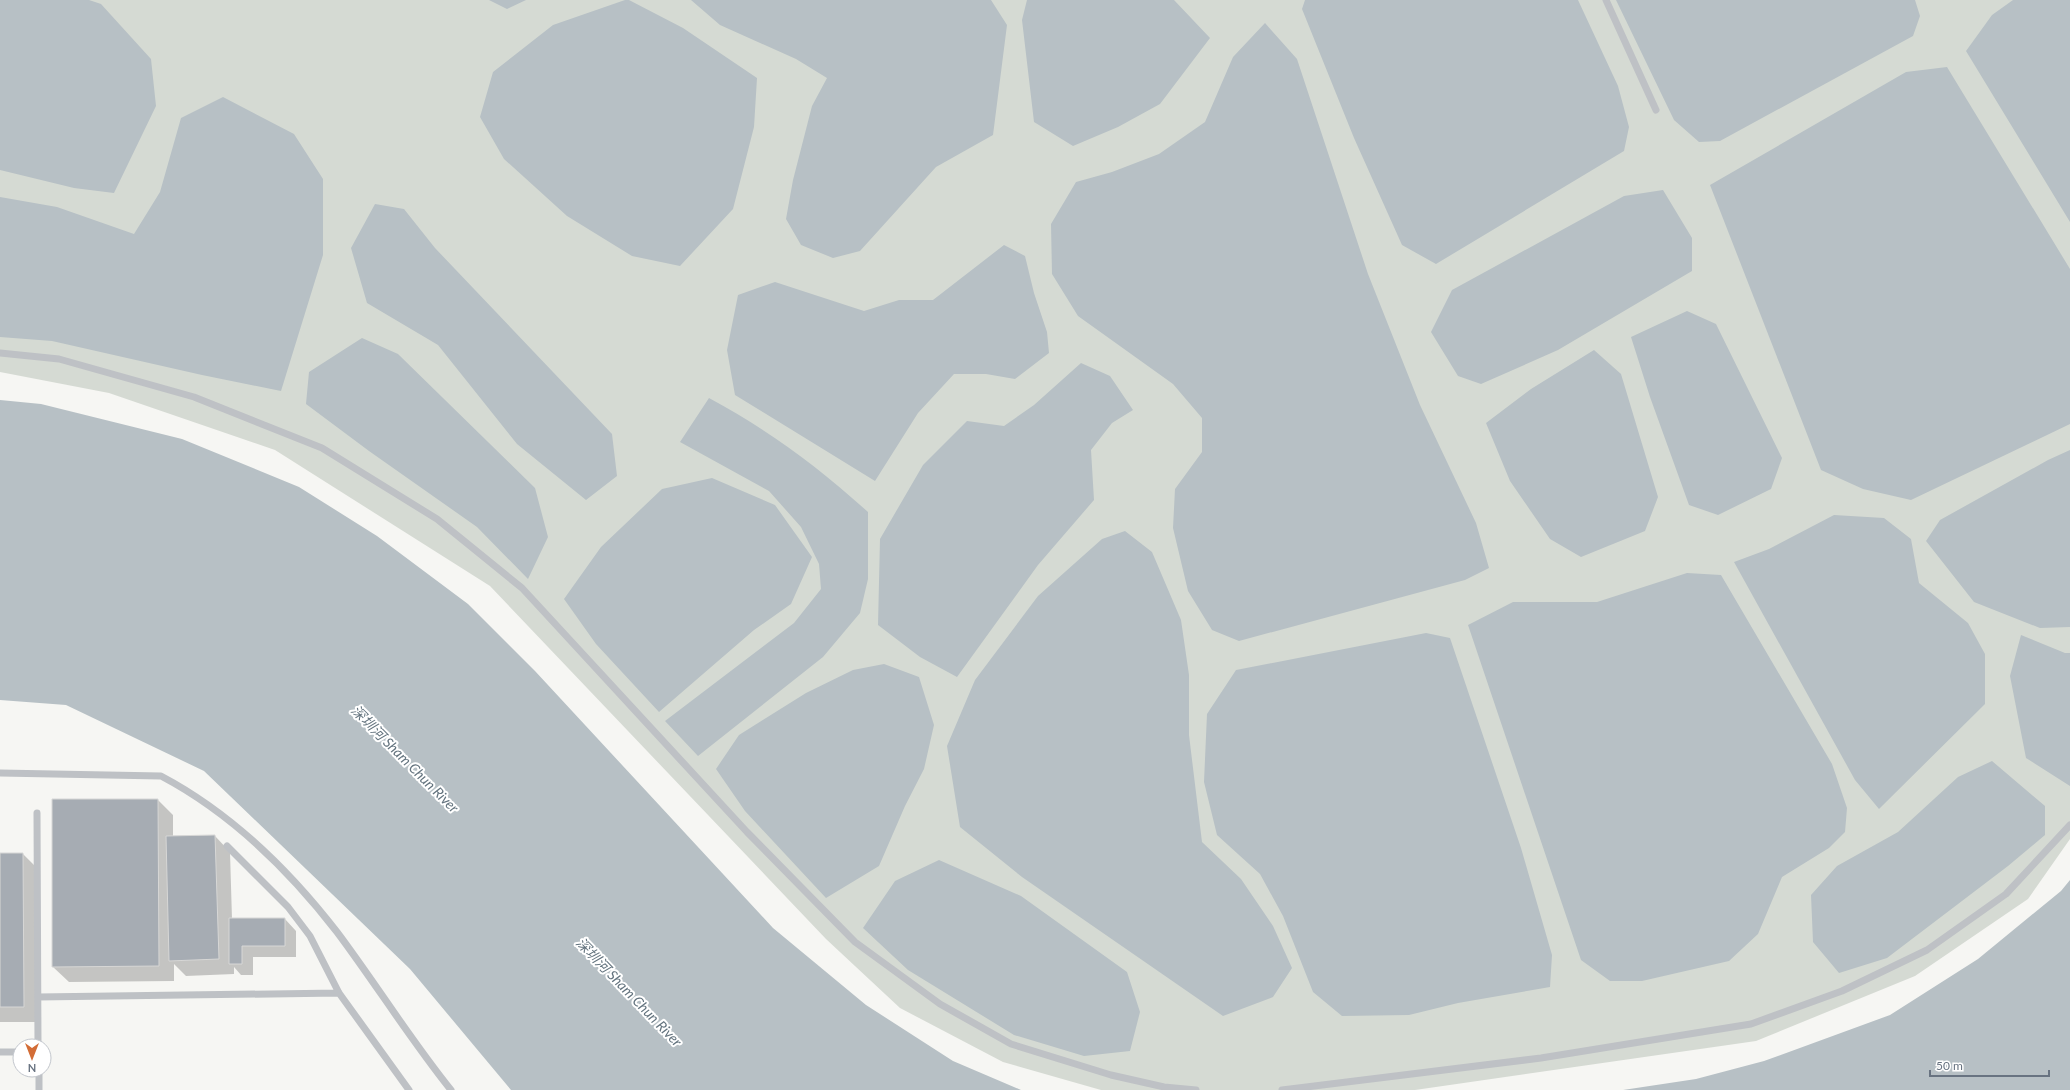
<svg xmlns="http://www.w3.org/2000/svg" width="2070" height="1090" viewBox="0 0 2070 1090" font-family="Lato,'Noto Sans SC',sans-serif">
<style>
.green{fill:#d5dad3}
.water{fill:#b7c0c5}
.shadow{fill:#0003}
.building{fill:#a6acb3;stroke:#d7d7d6}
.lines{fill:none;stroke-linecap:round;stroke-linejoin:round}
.lane{stroke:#bec1c5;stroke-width:7}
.labels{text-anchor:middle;stroke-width:4;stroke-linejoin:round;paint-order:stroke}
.water-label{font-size:14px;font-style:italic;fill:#63737e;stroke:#fff}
</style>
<rect width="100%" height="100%" fill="#f6f6f3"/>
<path class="green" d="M0,0h2070v839l-42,60 -113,77 -159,65 -341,49h-314l-98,-28 -103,-54 -74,-69 -336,-353 -215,-136 -166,-57 -109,-21z"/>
<path class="water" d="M0,0h89l12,4 50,55 5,47 -42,87 -40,-5 -74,-18z
M489,0h37l-19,9z
M625,0h4l54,28 74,50 -3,49 -21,82 -53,57 -48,-10 -65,-40 -63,-57 -24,-42 13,-45 60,-47z
M691,0h300l16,25 -14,110 -57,32 -76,84 -27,7 -32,-13 -15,-26 7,-39 19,-74 15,-28 -31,-19 -76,-34z
M1027,0h147l36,38 -50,66 -42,23 -45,19 -39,-24 -12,-102z
M1305,0h273l40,86 11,41 -5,24 -188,113 -34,-19 -48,-107 -52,-129z
M1616,0h299l5,16 -7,20 -193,105 -21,1 -25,-22z
M2013,0h57v222l-104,-171 26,-36z
M1265,23l32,36 71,215 52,131 56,118 13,45 -24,12 -226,61 -27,-11 -24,-39 -15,-63 2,-39 27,-37v-34l-29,-34 -95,-68 -26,-42 -1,-50 25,-42 36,-10 47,-18 46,-32 28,-65z
M1947,67l123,202v155l-159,76 -48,-11 -42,-19 -111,-285 196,-113z
M223,97l71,37 29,45v76l-42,136 -79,-16 -150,-34 -52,-4v-140l57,10 77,27 26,-42 21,-74z
M1663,190l29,48v33l-134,79 -77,34 -23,-8 -27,-44 21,-42 172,-94z
M375,204l29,5 31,39 177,186 5,42 -31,24 -69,-56 -79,-99 -71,-42 -16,-55z
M1004,245l21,11 9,37 13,39 2,21 -34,26 -29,-5h-32l-36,39 -43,68 -140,-86 -8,-45 11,-55 37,-13 89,29 35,-11h34z
M1687,311l29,13 66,134 -11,31 -53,26 -29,-10 -39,-108 -19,-60z
M362,338l36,16 137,134 13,49 -20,42 -51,-52 -108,-76 -63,-47 3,-32z
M1594,350l27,24 37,123 -13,34 -64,26 -31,-18 -40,-58 -24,-58 45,-34z
M1081,363l29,13 23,34 -21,13 -21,27 3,50 -56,65 -81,112 -37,-20 -42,-32 2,-86 43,-74 44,-44 37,5 30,-21z
M709,398c61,33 108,68 159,114v67l-8,34 -37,44 -125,99 -33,-35 129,-98 27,-34 -2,-25 -18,-37 -32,-36 -89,-49z
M0,400l41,4 141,35 117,48 78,49 91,68 67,67 238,257 93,77 87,56 68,29h-510l-101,-121 -206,-198 -138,-66 -66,-5z
M2070,450v177l-30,1 -66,-26 -48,-61 14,-21 108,-60z
M712,478l63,27 37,52 -21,47 -37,26 -95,82 -63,-68 -32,-45 37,-52 61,-58z
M1834,515l50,3 27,21 8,44 49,40 17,31v50l-106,105 -24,-29 -121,-218 35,-13z
M1125,531l27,21 29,68 8,55v60l13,107 39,37 32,47 19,42 -19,29 -50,19 -201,-139 -62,-50 -13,-81 28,-66 63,-84 64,-57z
M1687,573l34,2 111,189 15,44 -2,24 -16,16 -47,29 -24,57 -29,27 -87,20h-32l-29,-21 -113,-335 45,-23h84z
M1426,633l24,5 71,210 31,107 -2,32 -92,16 -49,12 -67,1 -29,-24 -30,-76 -23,-42 -43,-39 -13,-53 3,-68 29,-44z
M2021,635l44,18h5v133l-44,-28 -16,-82z
M884,664l35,13 15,48 -10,44 -19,37 -26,60 -53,32 -81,-87 -29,-42 23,-34 67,-42 47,-23z
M1992,761l53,45v29l-37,31 -121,92 -48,15 -26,-31 -2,-47 26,-29 61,-34 60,-55z
M939,860l82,36 106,76 13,40 -10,39 -46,5 -70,-21 -106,-65 -45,-42 32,-47z
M2070,880v210h-447l73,-11 68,-18 126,-46 88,-56 83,-68z"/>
<path class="shadow" d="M158,800l15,15v22l42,-1 15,16 2,67h53l11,12v26h-43v18h-12l-7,-8v7l-48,2 -12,-12v17l-105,1 -16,-15z
M0,854h23l15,15 1,153h-39z"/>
<path class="building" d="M52,799h106l1,167 -107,1z
M215,835l4,124 -50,2 -3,-125z
M0,853h23l1,154h-24z
M229,918h56v28h-43v18h-13z"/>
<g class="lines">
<path class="lane" d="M1606,0l50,110
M0,353l59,6 135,38 128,51 115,71 85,69 225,244 108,110 85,62 71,40 100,31 53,12 32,3
M0,773l161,3c70,37 128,94 176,156 39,52 73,107 114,158
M37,813l1,233
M227,846l61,61 22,29 29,57 70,97
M38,997l301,-4
M0,1052h20
M39,1070v20
M1282,1090l259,-32 210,-34 91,-33 85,-41 79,-56 64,-69"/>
</g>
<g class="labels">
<g class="water-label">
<text transform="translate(405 759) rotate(45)" y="5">深圳河 Sham Chun River</text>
<text transform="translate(629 992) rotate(46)" y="5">深圳河 Sham Chun River</text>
</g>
</g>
<g transform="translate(32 1058) rotate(180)"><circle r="19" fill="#ffffff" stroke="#c3c7cd"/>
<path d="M0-3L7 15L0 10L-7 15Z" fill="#d36d36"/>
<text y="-6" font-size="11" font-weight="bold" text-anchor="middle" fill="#687381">N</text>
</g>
<path d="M1930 1070v6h119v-6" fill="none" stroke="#687381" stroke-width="2"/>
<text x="1936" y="1070" font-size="12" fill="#687381" stroke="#ffffff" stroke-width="3" paint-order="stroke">50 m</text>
</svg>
